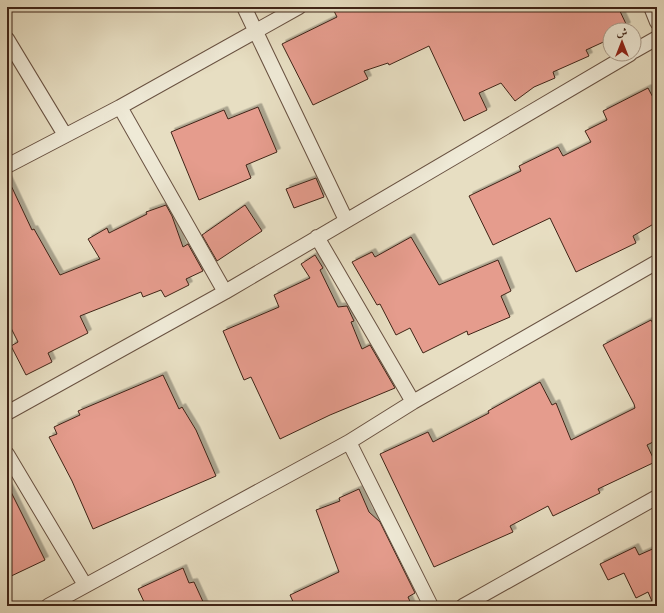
<svg xmlns="http://www.w3.org/2000/svg" width="664" height="613" viewBox="0 0 664 613" font-family="'Gentium Book Plus',Amiri,serif">
<style>
.building{fill:#e59c8d;stroke:#3f2417;filter:url(#shadow)}
.lines{fill:none;stroke-linecap:round;stroke-linejoin:round}
.minor-casing{stroke:#695242;stroke-width:16}
.minor{stroke:#efead7;stroke-width:14}
</style>
<defs>
<filter id="shadow"><feDropShadow dx="3.5" dy="-3.5" stdDeviation="0" flood-color="#0004"/></filter>
</defs>
<rect width="100%" height="100%" fill="#e7dec2"/>
<filter id="stains"><feTurbulence type="fractalNoise" baseFrequency=".005" numOctaves="4"/><feColorMatrix values="0 0 0 0 .2 0 0 0 0 .09 0 0 0 0 .02 0 0 0 .5 -.17"/></filter>
<radialGradient id="worn" r=".72"><stop offset=".6" stop-color="#630" stop-opacity="0"/><stop offset="1" stop-color="#630" stop-opacity=".3"/></radialGradient>
<path class="building" d="M332,7h286l9,19 -8,4h-9v9l-24,11 3,6 -36,16 2,6 -21,9 -19,14 -14,-18 -22,10 8,17 -23,11 -35,-75 -40,19 -1,-2 -24,8 4,8 -55,26 -31,-61 55,-27z
M648,88l9,17v117l-24,14 3,7 -60,29 -26,-54 -57,27 -24,-49 52,-25 -2,-5 39,-19 5,9 28,-14 -6,-11 22,-11 -4,-9z
M258,107l19,45 -31,13 5,13 -52,22 -28,-68 53,-22 4,9z
M7,177l25,53 2,-1 26,46 40,-16 -12,-20 19,-11 2,5 38,-19 -1,-2 20,-7 6,11 11,31 5,-3 15,27 -17,8 3,6 -24,12 -4,-7 -18,7 -2,-5 -61,24 8,17 -40,20 4,9 -26,13 -15,-29 7,-4 -11,-22z
M316,178l8,19 -30,11 -8,-19z
M245,205l17,26 -45,30 -15,-26z
M411,237l28,48 59,-25 13,31 -10,5 9,21 -42,18 -1,-4 -44,22 -13,-25 -14,7 -16,-31 -3,1 -25,-43 20,-10 3,5z
M315,255l8,13 -3,2 18,37 9,-1 7,15 -3,1 11,27 8,-4 25,43 -65,27 -50,24 -29,-62 -7,3 -21,-49 56,-24 -5,-12 36,-17 -9,-14z
M651,320l6,11v109l-10,5 8,17 -57,27 2,4 -47,23 -5,-10 -38,20 3,6 -79,35 -54,-113 48,-22 5,10 56,-29 -1,-2 52,-29 12,23 4,-2 15,37 64,-32 -1,-4 -31,-59z
M163,375l16,34 3,-2 14,23 20,46 -123,53 -21,-48 -23,-44 8,-3 -3,-7 26,-12 -2,-4z
M7,484l38,76 -38,18z
M359,489l10,23 11,10 35,71 -7,4 4,9h-117l-5,-11 49,-23 -23,-62 24,-9 -1,-3z
M635,547l4,8 18,-8v59h-3l-6,-14 -12,6 -12,-25 -16,7 -8,-16z
M183,568l6,15 5,-1 11,24h-59l-8,-17z"/>
<g class="lines">
<g class="minor-casing">
<path id="minor" d="M244,7l102,213
M651,7l6,15
M7,39l58,96
M634,51l23,-13
M120,107l105,185
M7,166l113,-59 179,-100
M317,237l96,165
M7,413l218,-121 405,-238
M349,442l82,164
M7,454l78,131
M48,606l301,-164 64,-40 244,-140
M463,606l194,-109"/>
</g>
<use href="#minor" class="minor"/>
</g>
<rect width="664" height="613" fill="none" stroke="#e7dec2" stroke-width="24"/>
<rect x="8" y="8" width="648" height="597" fill="none" stroke="#3f2417" stroke-width="2"/>
<rect x="12" y="12" width="640" height="589" fill="none" stroke="#3f2417"/>
<g transform="translate(622 42)"><circle r="19" fill="#efead7" stroke="#a99b8a"/>
<path d="M0-3L7 15L0 10L-7 15Z" fill="#8f2418"/>
<text y="-6" font-size="11" font-weight="bold" text-anchor="middle" fill="#3f2417">ش</text>
</g>
<rect width="100%" height="100%" filter="url(#stains)"/>
<rect width="100%" height="100%" fill="url(#worn)"/>
</svg>
